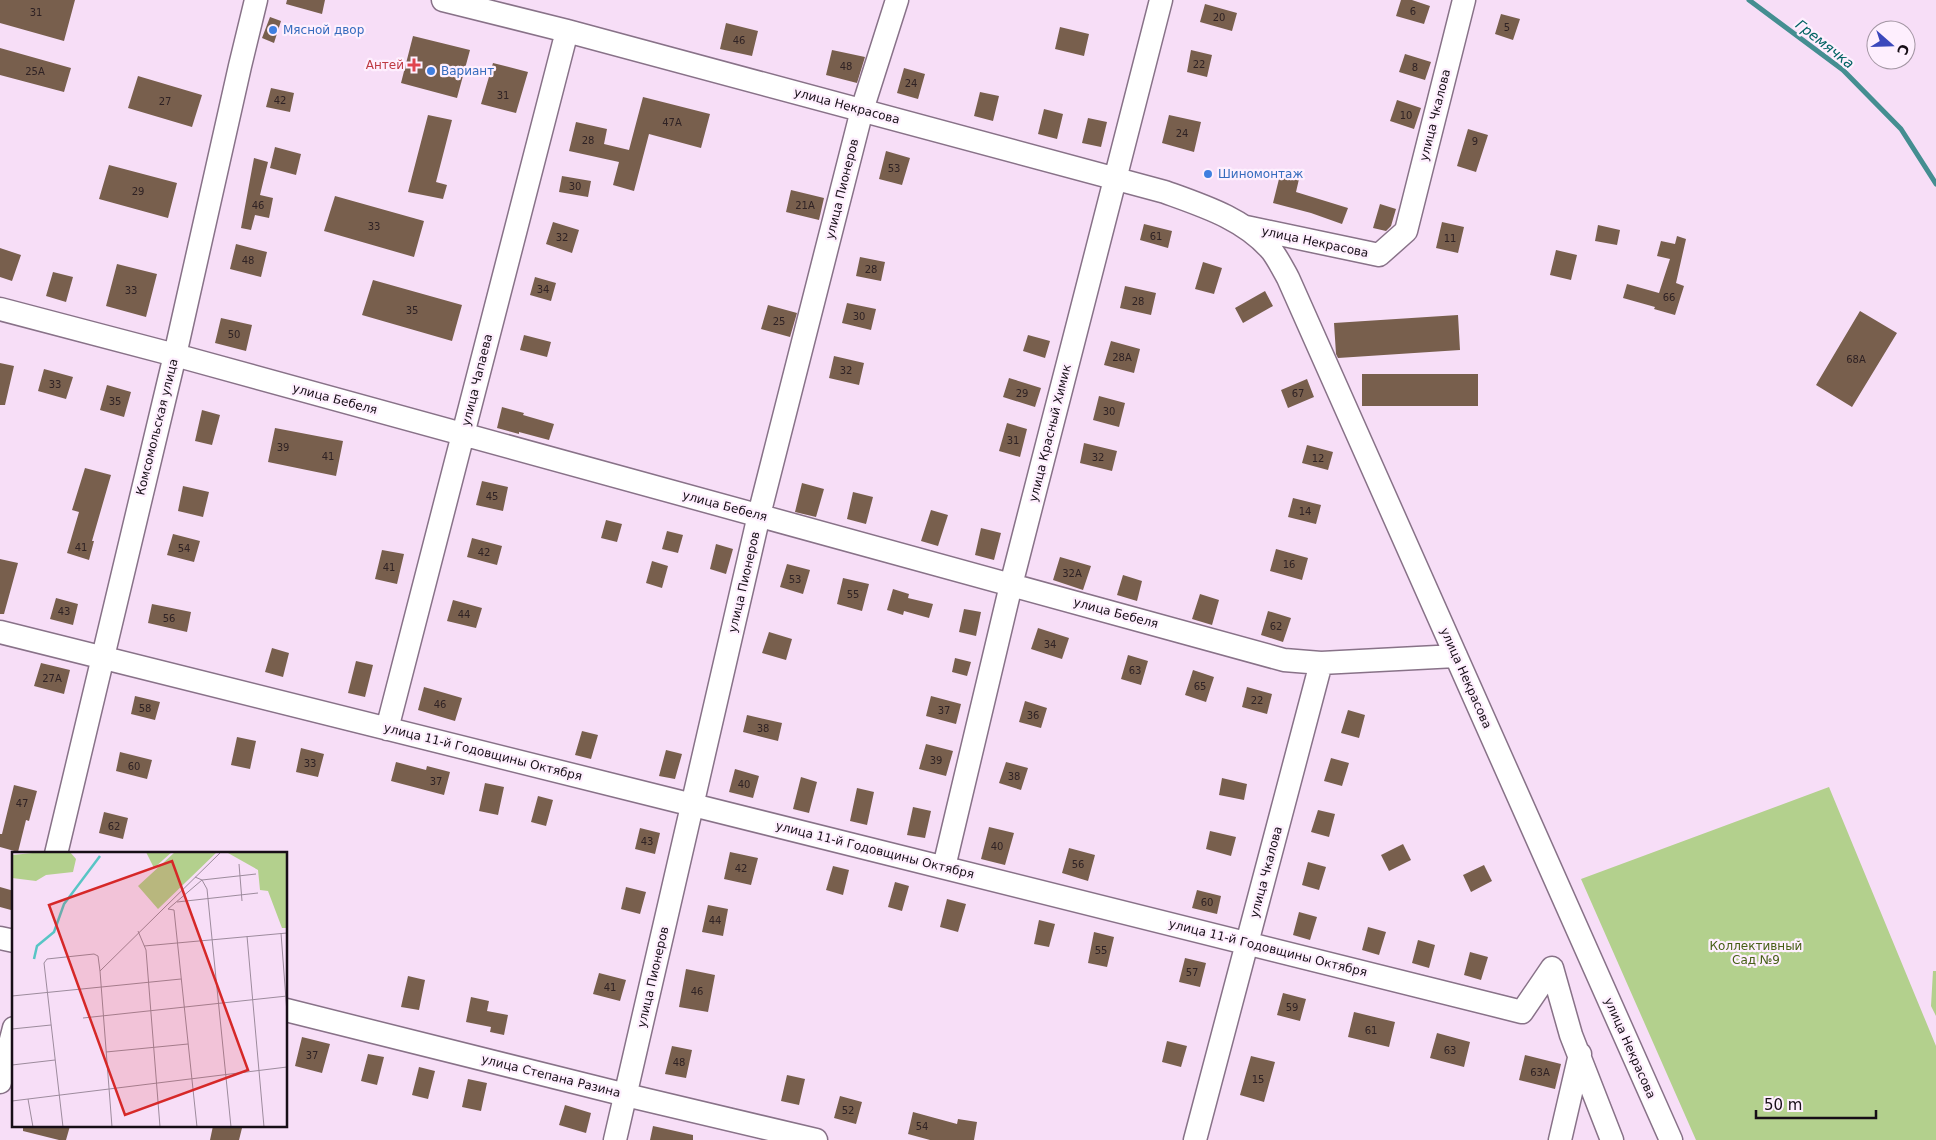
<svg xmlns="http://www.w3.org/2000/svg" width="1936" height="1140" viewBox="0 0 1936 1140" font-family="'DejaVu Sans',sans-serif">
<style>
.green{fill:#b3d08d}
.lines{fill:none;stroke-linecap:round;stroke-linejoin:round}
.stream{stroke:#448e91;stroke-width:5}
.building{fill:#785f4d}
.minor-casing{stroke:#887288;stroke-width:25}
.minor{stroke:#fff;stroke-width:22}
.shop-dot{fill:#3f7fe0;stroke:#feeffe;stroke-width:2}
.health-dot{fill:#e0444e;stroke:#feeffe;stroke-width:2}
.labels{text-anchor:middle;stroke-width:4.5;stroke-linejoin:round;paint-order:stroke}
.number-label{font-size:10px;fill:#2f2224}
.shop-label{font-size:12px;fill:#366cbe;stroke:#feeffe;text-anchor:start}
.health-label{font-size:12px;fill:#be3a42;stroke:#feeffe;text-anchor:end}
.street-label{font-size:12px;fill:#170e17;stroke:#feeffe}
.park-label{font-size:12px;fill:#465f16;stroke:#feeffe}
.water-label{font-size:14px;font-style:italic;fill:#006363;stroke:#feeffe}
.inset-river{fill:none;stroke:#58c5c5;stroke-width:2.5}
.inset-road{fill:none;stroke:#9d8b9d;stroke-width:1}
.view{fill:#d62828;fill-opacity:0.15;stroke:#d62828;stroke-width:2.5}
.inset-edge{fill:none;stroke:#170e17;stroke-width:2.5}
</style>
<rect width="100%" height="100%" fill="#f7def7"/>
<path class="green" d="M1829,787l107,259v94h-240l-115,-261z
M1933,971h3v45l-5,-10z"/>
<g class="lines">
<path class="stream" d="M1749,0l94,70 58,59 35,55"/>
</g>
<path class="building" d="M0,0h75l-11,41 -64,-18z
M287,0h38l-3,14 -36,-10z
M1401,0h11l18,6 -6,18 -28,-8z
M1205,4l32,9 -5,18 -32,-9z
M1501,14l19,5 -7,21 -18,-6z
M270,17l11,4 -7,22 -12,-5z
M726,23l32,8 -6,25 -32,-7z
M1060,27l29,7 -5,22 -29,-7z
M413,36l57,14 -13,48 -56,-15z
M0,48l71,20 -7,24 -64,-17z
M832,50l33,7 -8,26 -31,-8z
M1191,50l21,5 -5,22 -20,-5z
M1405,54l26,8 -6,18 -26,-8z
M493,63l35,9 -12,41 -35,-9z
M904,68l21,6 -7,25 -21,-6z
M138,76l64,19 -10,32 -64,-19z
M271,88l23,5 -4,19 -24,-5z
M980,92l19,4 -6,25 -19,-5z
M643,97l67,17 -9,34 -52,-14 -15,57 -21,-6 6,-23 -50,-11 7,-29 31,7 -3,15 25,6z
M1397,100l24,8 -7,21 -24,-8z
M1044,109l19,5 -6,25 -19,-5z
M428,115l24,5 -16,62 11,3 -4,14 -35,-7z
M1169,115l32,7 -7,30 -32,-9z
M1088,118l19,4 -6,25 -19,-4z
M1468,129l20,6 -12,37 -19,-6z
M275,147l26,7 -5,21 -26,-7z
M886,151l24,7 -8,27 -23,-6z
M254,158l14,4 -8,33 13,3 -4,20 -14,-3 -4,15 -10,-2z
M109,165l68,18 -9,35 -69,-19z
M1280,175l19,4 -3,13 52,16 -6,16 -31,-11 -38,-10z
M562,176l29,5 -3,16 -29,-5z
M791,190l33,8 -5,22 -33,-8z
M335,196l89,25 -10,36 -90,-26z
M1380,204l16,5 -5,17 -5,5 -13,-3z
M553,222l26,8 -7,23 -26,-9z
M1442,222l22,5 -6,26 -22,-5z
M1144,224l28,7 -4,17 -28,-8z
M1598,225l22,5 -3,15 -22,-4z
M1677,236l9,3 -10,44 8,3 -9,29 -21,-6 1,-2 -32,-9 4,-14 32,9 11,-34 -13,-3 4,-15 14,3z
M236,244l31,8 -6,25 -31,-8z
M0,248l21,7 -9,26 -12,-4z
M1556,250l21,5 -6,25 -21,-5z
M860,257l25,5 -4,19 -25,-5z
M1203,262l19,6 -8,26 -19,-5z
M117,264l40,10 -11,43 -40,-11z
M53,272l20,5 -7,25 -20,-6z
M535,277l21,6 -5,18 -21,-6z
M373,280l89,25 -10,36 -90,-26z
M1125,286l31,7 -5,22 -31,-7z
M1265,291l8,15 -30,17 -8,-15z
M847,303l29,6 -5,21 -29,-7z
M768,305l29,8 -7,24 -29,-8z
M1860,311l37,22 -45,74 -36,-22z
M1458,315l2,35 -122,8 -2,-4 -2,-31z
M221,318l31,7 -6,26 -31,-8z
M524,335l27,7 -4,15 -27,-7z
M1028,335l22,6 -5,17 -22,-7z
M1111,341l29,8 -6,24 -30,-8z
M834,356l30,7 -5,22 -30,-7z
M0,363l14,3 -9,39h-5z
M44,369l29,8 -7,22 -28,-8z
M1362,374h116v32h-116z
M1009,378l32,10 -6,19 -32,-10z
M1307,379l7,18 -26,11 -7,-18z
M107,385l24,7 -7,25 -24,-7z
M1099,396l26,7 -6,24 -26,-7z
M502,407l22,6 -1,2 31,9 -5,16 -30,-8v2l-22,-6z
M202,410l18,5 -8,30 -17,-4z
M1007,423l20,6 -7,28 -21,-6z
M275,428l68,13 -7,35 -68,-14z
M1084,443l33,8 -5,20 -32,-8z
M1307,445l26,7 -5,18 -26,-7z
M85,468l26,7 -19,66h2l-5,19 -22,-7 12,-41 -7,-2z
M482,481l26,6 -5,24 -27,-6z
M802,483l22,6 -8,28 -21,-5z
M183,486l26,6 -6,25 -25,-6z
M853,492l20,5 -7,27 -19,-5z
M1293,498l28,7 -5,19 -28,-7z
M931,510l17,5 -10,31 -17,-5z
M606,520l16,4 -5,18 -16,-4z
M981,528l20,5 -7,27 -19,-5z
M667,531l16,4 -5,18 -16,-4z
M173,534l27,7 -6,21 -27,-7z
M472,538l30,8 -5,19 -30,-8z
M716,544l17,5 -7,25 -16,-5z
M1276,549l32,9 -6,22 -32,-9z
M382,550l22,4 -7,30 -22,-5z
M1060,557l31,9 -8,24 -30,-10z
M0,559l18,4 -14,51h-4z
M652,561l16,5 -6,22 -16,-5z
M787,564l23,6 -7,24 -23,-7z
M1123,575l19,6 -5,20 -20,-6z
M843,578l26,6 -7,27 -25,-7z
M893,589l16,5 -1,4 25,6 -4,14 -25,-7 -1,4 -16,-5z
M1200,594l19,6 -7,25 -20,-6z
M56,598l22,6 -5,21 -23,-6z
M453,600l29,8 -6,20 -29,-7z
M152,604l39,8 -4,20 -39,-9z
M964,609l17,3 -5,24 -17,-4z
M1268,611l23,7 -8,24 -22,-7z
M1038,628l31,10 -7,21 -31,-10z
M769,632l23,7 -6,21 -24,-7z
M272,648l17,5 -6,24 -18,-5z
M1128,655l20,6 -7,24 -20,-6z
M955,658l16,4 -4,14 -15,-4z
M356,661l17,4 -8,32 -17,-4z
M41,663l29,7 -6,24 -30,-8z
M1193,670l21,7 -8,25 -21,-7z
M424,687l38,11 -7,23 -37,-11z
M1247,687l25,7 -5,20 -25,-7z
M135,696l25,6 -5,18 -24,-6z
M931,696l30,8 -5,20 -30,-8z
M1025,701l22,7 -6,20 -22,-6z
M1348,710l17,5 -6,23 -18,-5z
M747,715l35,8 -4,18 -35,-9z
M582,731l16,4 -7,24 -16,-4z
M237,737l19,4 -6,28 -19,-4z
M926,744l27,7 -7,25 -27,-7z
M301,748l23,6 -6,23 -22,-5z
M666,750l16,4 -7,25 -16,-3z
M120,752l32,8 -5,19 -31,-8z
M1331,758l18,5 -7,23 -18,-5z
M396,762l30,8 1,-4 23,6 -6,23 -53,-14z
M1006,762l22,6 -7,22 -22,-7z
M735,769l24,7 -6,22 -24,-6z
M801,777l16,5 -8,31 -16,-4z
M1222,778l25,6 -3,16 -25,-5z
M485,783l19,4 -6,28 -19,-4z
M14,785l23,6 -8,30 -3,-1 -8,32 -18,-5v-13h2z
M857,788l17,4 -7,33 -17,-4z
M538,796l15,4 -7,26 -15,-4z
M913,807l18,4 -6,27 -18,-3z
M1318,810l17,4 -6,23 -18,-5z
M104,812l24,6 -5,21 -24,-6z
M989,827l25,6 -9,32 -24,-6z
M640,828l20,5 -5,21 -20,-5z
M1210,831l26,6 -5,19 -25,-7z
M1403,844l8,16 -22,11 -8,-16z
M1069,848l26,7 -7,26 -26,-8z
M730,852l28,6 -7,27 -27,-6z
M1308,862l18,5 -7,23 -17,-5z
M1484,865l8,16 -21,11 -8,-17z
M833,866l16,4 -6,25 -17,-5z
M895,882l14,4 -7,25 -14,-4z
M0,887l14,4 -3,19 -11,-3z
M626,887l20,5 -6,22 -19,-5z
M1197,890l24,6 -4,18 -25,-6z
M947,899l19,5 -8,28 -18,-5z
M708,905l20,4 -5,27 -21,-4z
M1299,912l18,5 -7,23 -17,-5z
M1039,920l16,4 -6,23 -15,-3z
M1368,927l18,5 -7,23 -17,-5z
M1094,932l20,5 -7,30 -19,-4z
M1418,940l17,5 -6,23 -17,-5z
M1470,952l18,5 -7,23 -17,-5z
M1185,958l21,5 -6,24 -21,-5z
M686,969l29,6 -7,37 -29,-5z
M599,973l27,7 -6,21 -27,-7z
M408,976l17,4 -6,30 -18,-3z
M1283,993l23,6 -6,22 -23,-6z
M471,997l18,4 -2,10 21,4 -4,20 -14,-3 1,-5 -25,-5z
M1354,1012l41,10 -6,25 -41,-10z
M1437,1033l33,9 -6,25 -34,-9z
M302,1037l28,7 -8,29 -27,-7z
M1167,1041l20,5 -6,21 -19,-5z
M672,1046l20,4 -6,28 -21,-4z
M368,1054l16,3 -7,28 -16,-4z
M1525,1055l36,9 -6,25 -36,-9z
M1251,1056l24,6 -11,40 -24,-7z
M419,1067l16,4 -7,28 -16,-4z
M787,1075l18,4 -6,26 -18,-4z
M468,1079l19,4 -6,28 -19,-4z
M840,1096l22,6 -6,22 -22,-6z
M565,1105l26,8 -5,20 -27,-8z
M913,1112l44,12 1,-5 19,3 -3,18h-44l-22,-6z
M23,1126h47l-4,14h-7l-36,-9z
M213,1126h20l9,2 -3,12h-29z
M653,1126l40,9v5h-43z"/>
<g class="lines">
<g class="minor-casing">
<path id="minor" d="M443,0l124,31 598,161c39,14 80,27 107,59 6,8 11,18 16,27l383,862
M1246,227l133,28 27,-24 58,-231
M0,309l175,46 1109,305 37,3 135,-7
M0,632l1522,380 30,-44 19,67 41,105
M387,729l180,-698
M56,854l119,-499 65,-289 16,-66
M944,867l67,-282 150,-585
M0,938l14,3
M286,1010l340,85 190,45
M0,1082l14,-54
M615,1140l144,-625 103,-405 35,-110
M1195,1140l126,-477
M1560,1140l20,-86"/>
</g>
<use href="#minor" class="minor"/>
</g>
<g class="shop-dot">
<circle cx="273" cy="30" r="5"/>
<circle cx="431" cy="71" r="5"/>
<circle cx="1208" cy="174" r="5"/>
</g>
<path class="health-dot" d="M411.5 57.5h5v5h5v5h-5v5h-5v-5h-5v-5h5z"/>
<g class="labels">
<g class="number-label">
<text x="1413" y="15">6</text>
<text x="36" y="16">31</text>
<text x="1219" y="21">20</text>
<text x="1507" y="31">5</text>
<text x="739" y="44">46</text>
<text x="1199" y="68">22</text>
<text x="846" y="70">48</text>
<text x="1415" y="71">8</text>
<text x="35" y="75">25А</text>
<text x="911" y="87">24</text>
<text x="503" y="99">31</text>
<text x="280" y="104">42</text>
<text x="165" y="105">27</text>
<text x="1406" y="119">10</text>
<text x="672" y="126">47А</text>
<text x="1182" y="137">24</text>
<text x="588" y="144">28</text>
<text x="1475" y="145">9</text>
<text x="894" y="172">53</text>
<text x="575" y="190">30</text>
<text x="138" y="195">29</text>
<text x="258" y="209">46</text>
<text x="805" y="209">21А</text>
<text x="374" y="230">33</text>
<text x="1156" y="240">61</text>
<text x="562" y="241">32</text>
<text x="1450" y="242">11</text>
<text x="248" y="264">48</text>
<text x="871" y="273">28</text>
<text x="543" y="293">34</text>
<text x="131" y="294">33</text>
<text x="1669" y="301">66</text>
<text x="1138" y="305">28</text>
<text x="412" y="314">35</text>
<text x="859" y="320">30</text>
<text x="779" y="325">25</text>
<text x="234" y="338">50</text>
<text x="1122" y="361">28А</text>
<text x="1856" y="363">68А</text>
<text x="846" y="374">32</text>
<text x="55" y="388">33</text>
<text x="1022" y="397">29</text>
<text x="1298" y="397">67</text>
<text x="115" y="405">35</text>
<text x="1109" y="415">30</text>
<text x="1013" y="444">31</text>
<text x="283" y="451">39</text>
<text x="328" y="460">41</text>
<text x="1098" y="461">32</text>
<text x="1318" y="462">12</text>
<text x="492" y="500">45</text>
<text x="1305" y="515">14</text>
<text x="81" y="551">41</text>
<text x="184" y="552">54</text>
<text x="484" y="556">42</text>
<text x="1289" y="568">16</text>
<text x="389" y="571">41</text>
<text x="1072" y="577">32А</text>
<text x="795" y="583">53</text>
<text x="853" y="598">55</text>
<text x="64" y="615">43</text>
<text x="464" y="618">44</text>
<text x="169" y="622">56</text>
<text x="1276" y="630">62</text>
<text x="1050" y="648">34</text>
<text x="1135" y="674">63</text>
<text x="52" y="682">27А</text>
<text x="1200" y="690">65</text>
<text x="1257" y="704">22</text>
<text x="440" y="708">46</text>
<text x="145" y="712">58</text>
<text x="944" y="714">37</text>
<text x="1033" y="719">36</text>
<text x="763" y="732">38</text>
<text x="936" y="764">39</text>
<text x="310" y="767">33</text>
<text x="134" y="770">60</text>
<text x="1014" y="780">38</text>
<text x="436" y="785">37</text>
<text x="744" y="788">40</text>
<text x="22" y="807">47</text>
<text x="114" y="830">62</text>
<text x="647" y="845">43</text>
<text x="997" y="850">40</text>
<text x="1078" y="868">56</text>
<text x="741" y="872">42</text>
<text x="1207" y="906">60</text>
<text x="715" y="924">44</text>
<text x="1101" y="954">55</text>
<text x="1192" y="976">57</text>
<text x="610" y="991">41</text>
<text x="697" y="995">46</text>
<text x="1292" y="1011">59</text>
<text x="1371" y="1034">61</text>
<text x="1450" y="1054">63</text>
<text x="312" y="1059">37</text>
<text x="679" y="1066">48</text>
<text x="1540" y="1076">63А</text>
<text x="1258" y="1083">15</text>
<text x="848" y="1114">52</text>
<text x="922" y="1130">54</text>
</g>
<g class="shop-label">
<text x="283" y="34">Мясной двор</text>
<text x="441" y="75">Вариант</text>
<text x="1218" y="178">Шиномонтаж</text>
</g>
<g class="health-label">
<text x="404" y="69">Антей</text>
</g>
<g class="street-label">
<text transform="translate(847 106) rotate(15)" y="4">улица Некрасова</text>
<text transform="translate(1435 115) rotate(-76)" y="4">улица Чкалова</text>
<text transform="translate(842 189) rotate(-76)" y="4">улица Пионеров</text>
<text transform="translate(1315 242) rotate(12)" y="4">улица Некрасова</text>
<text transform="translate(477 380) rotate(-76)" y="4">улица Чапаева</text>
<text transform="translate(335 399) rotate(15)" y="4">улица Бебеля</text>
<text transform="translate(157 427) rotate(-76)" y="4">Комсомольская улица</text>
<text transform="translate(1050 433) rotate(-76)" y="4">улица Красный Химик</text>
<text transform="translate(725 506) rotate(15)" y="4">улица Бебеля</text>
<text transform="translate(744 582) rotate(-77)" y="4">улица Пионеров</text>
<text transform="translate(1116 613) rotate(15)" y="4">улица Бебеля</text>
<text transform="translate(1466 678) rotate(66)" y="4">улица Некрасова</text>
<text transform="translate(483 752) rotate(14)" y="4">улица 11-й Годовщины Октября</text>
<text transform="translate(875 850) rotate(14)" y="4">улица 11-й Годовщины Октября</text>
<text transform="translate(1266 872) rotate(-75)" y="4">улица Чкалова</text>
<text transform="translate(1268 948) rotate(14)" y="4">улица 11-й Годовщины Октября</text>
<text transform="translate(653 977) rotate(-77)" y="4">улица Пионеров</text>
<text transform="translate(1630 1048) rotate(66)" y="4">улица Некрасова</text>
<text transform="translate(551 1076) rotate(14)" y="4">улица Степана Разина</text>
</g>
<g class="park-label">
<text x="1756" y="950">Коллективный<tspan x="1756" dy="14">Сад №9</tspan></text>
</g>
<g class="water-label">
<text transform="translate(1825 44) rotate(38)" y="5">Гремячка</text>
</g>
</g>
<g transform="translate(12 852)">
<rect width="275" height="275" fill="#f7def7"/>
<path d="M31,0h27l6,7 -3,13 -27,3 -10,6 -24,-3v-23zM134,0h26l-18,16zM163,0h42l-59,57 -20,-23zM275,0v76h-5l-14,-37 -8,-1 -2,-20 -30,-17z" fill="#b3d08d"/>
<path class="inset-river" d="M22,107l3,-13 17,-14 10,-28 36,-48"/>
<path class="inset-road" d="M227,12l3,37M183,25l7,3 54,-6M165,50l81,-9M126,79l8,19 14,177M269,81l6,80M235,84l17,191M132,94l143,-13M0,144l169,-17M71,166l204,-22M0,177l39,-4M94,200l82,-8M0,213l43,-5M16,247l5,28M0,249l275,-34M51,275l-19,-164 3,-4 47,-5 4,2 2,15M100,275l-12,-156 121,-119M185,275l-23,-217 -6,-1 34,-29 5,9 24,238"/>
<path class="view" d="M160,9l76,209 -123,45 -76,-210z"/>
<rect width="275" height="275" class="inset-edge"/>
</g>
<g transform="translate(1891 45) rotate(110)"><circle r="24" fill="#feeffe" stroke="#a295a2"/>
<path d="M0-4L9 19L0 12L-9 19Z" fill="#3b48bc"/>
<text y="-8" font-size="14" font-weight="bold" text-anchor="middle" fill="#170e17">С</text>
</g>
<path d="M1756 1110v8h120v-8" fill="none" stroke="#170e17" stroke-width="2.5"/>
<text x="1764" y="1110" font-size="15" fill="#170e17" stroke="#feeffe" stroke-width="4" paint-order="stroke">50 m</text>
</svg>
